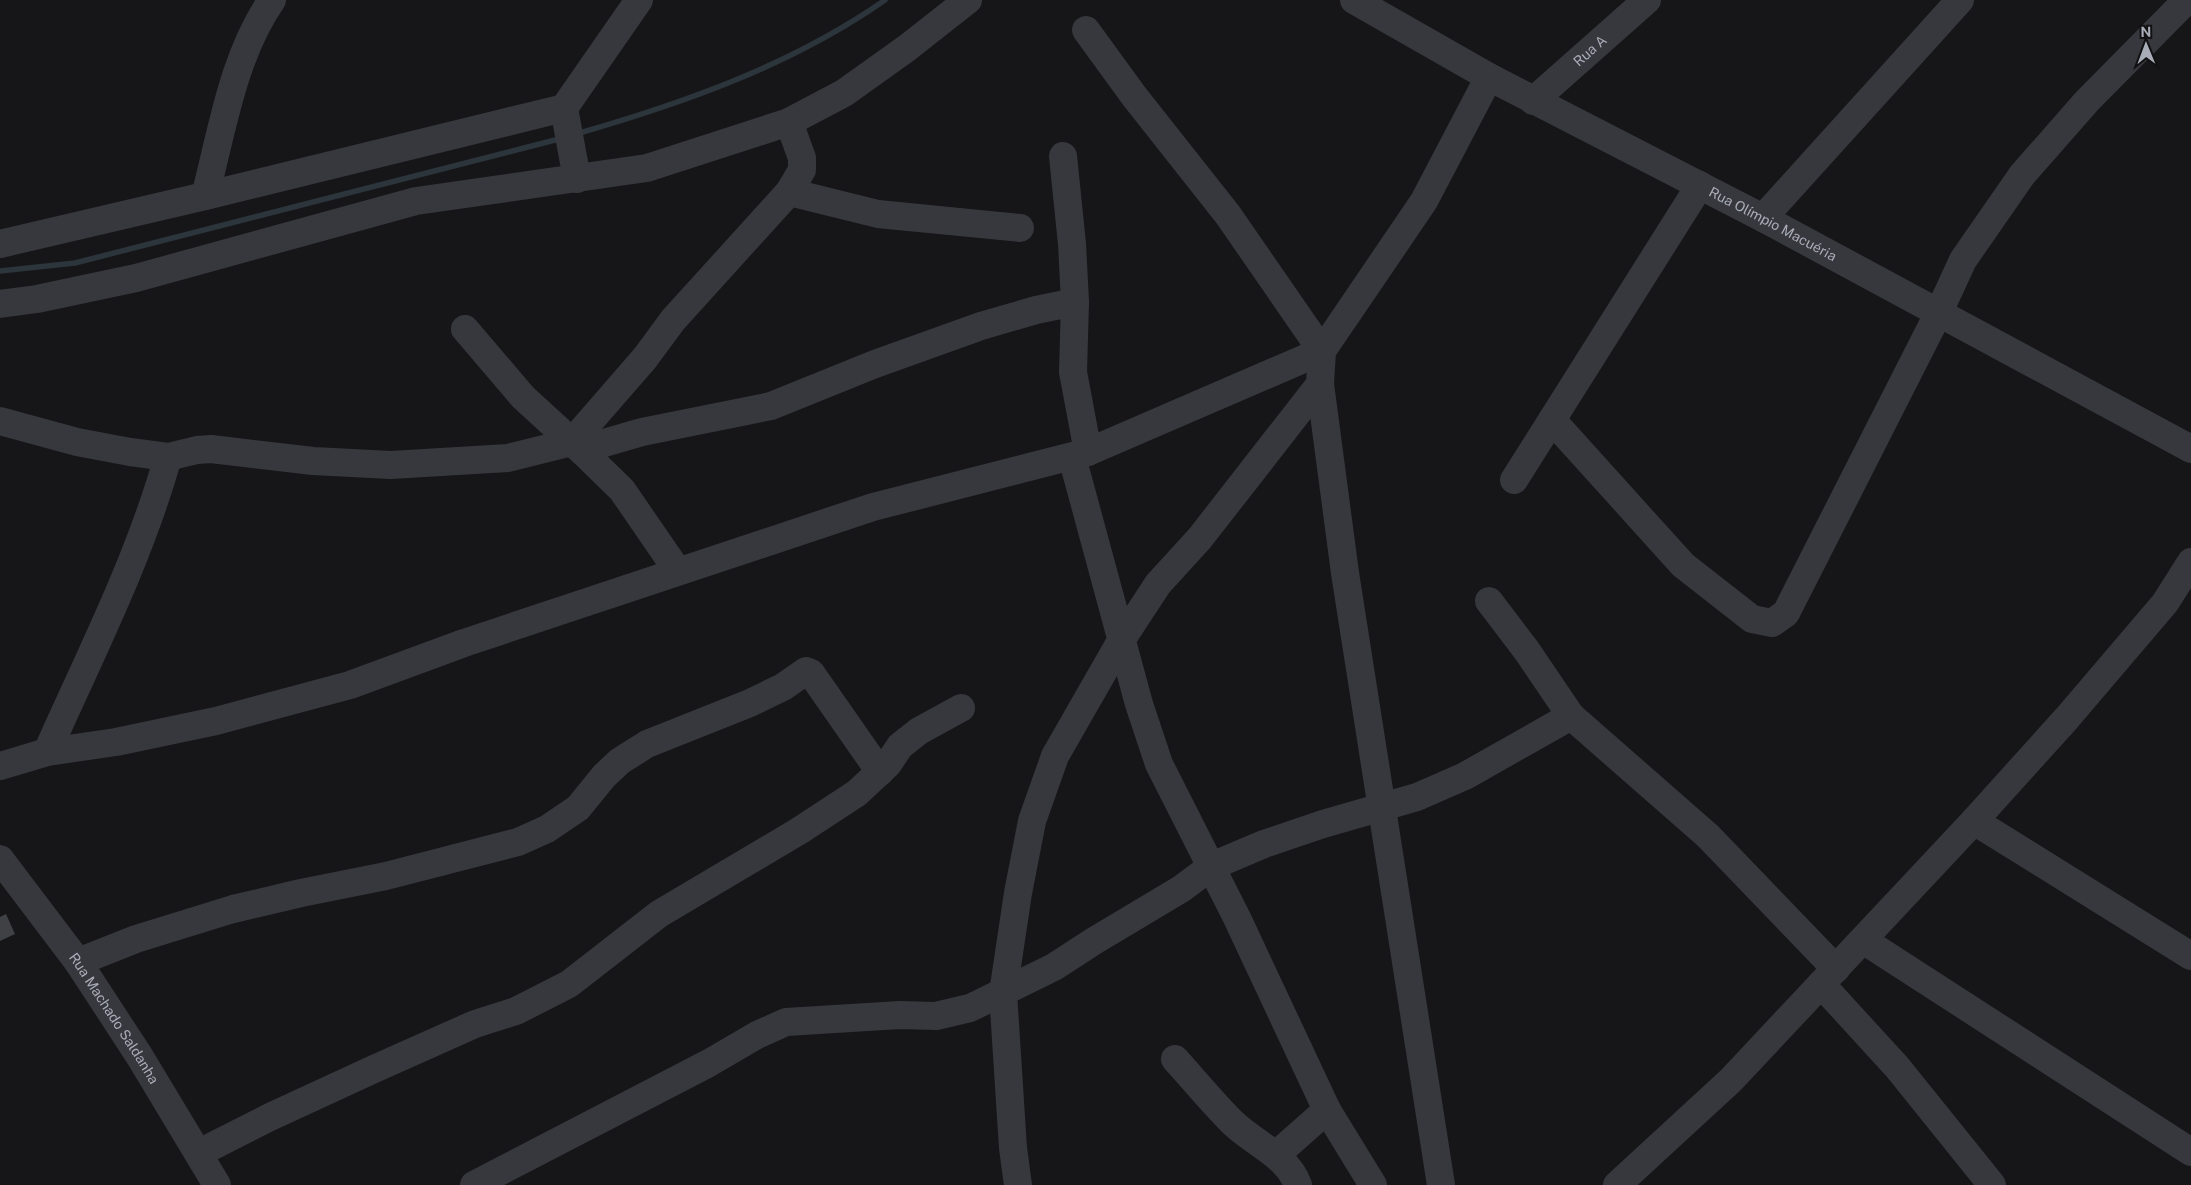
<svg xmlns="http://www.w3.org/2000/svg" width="2191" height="1185" viewBox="0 0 2191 1185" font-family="'Public Sans',sans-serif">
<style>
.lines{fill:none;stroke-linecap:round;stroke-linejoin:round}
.stream{stroke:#2c353c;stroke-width:5.5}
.building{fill:#404145}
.minor{stroke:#37383d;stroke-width:28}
.labels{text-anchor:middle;stroke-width:4;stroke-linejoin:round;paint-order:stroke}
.street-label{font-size:14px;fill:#a8adb8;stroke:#111113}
</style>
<rect width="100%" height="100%" fill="#161618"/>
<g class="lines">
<path class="stream" d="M576,134c108,-31 216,-69 309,-134
M0,271l75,-8 488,-125"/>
</g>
<path class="building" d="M6,914l9,20 -15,7v-24z"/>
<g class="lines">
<g class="minor">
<path id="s1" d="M1354,0l135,77 274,141 428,231"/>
<path id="s2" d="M1533,101l114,-101"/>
<path d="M564,108l13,71"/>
<path d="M1063,156l9,88 3,58 -2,70 15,80"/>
<path d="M789,192l89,22 142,14"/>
<path d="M205,196c17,-65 28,-140 67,-196"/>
<path d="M1763,218l197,-218"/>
<path d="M0,244l205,-48 359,-88 75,-108"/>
<path d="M0,304l37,-5 99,-21 280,-77 231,-33 142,-46 55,-29 63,-45 61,-48"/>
<path d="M465,329l58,68 60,55 39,38 55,80"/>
<path d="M1320,384l25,189 96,612"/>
<path d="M1552,420l131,145 69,54 20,4 14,-10 153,-301 24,-52 59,-85 65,-74 100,-101"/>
<path d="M0,421l77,21 53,10 38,5 29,-7 14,-1 102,12 78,4 117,-7 64,-16 73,-84 28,-38 116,-128 13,-22v-12l-13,-36"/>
<path d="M583,452l21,-9 38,-11 129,-26 104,-42 106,-38 55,-16 39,-8"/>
<path d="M1072,457l67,247 20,60 78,154 90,192 46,75"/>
<path d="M1514,480l186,-295"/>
<path d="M1489,601l38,50 44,65 137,120 128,133"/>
<path d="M47,752c43,-97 92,-192 121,-295"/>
<path d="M0,766l47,-14 69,-10 100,-21 134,-36 114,-42 409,-136 215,-55 234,-101 102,-150 65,-124"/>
<path d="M1974,821l217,135"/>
<path id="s3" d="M0,859l78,103 62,95 77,128"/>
<path d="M1863,940l328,212"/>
<path d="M78,962l58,-23 97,-30 68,-16 85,-17 132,-34 29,-13 31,-21 26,-32 16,-15 27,-17 103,-41 33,-16 23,-16 5,2 69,99"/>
<path d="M1821,984l76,83 95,118"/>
<path d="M1175,1059c19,21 37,43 57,63 21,21 55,33 66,63"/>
<path d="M199,1153l71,-36 104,-48 101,-45 41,-13 53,-27 90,-70 140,-83 58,-38 31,-29 12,-18 19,-15 42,-23"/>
<path d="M1276,1155l51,-45"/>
<path d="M474,1185l235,-122 48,-28 29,-13 114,-7 36,1 34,-8 84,-41 40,-26 87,-52 31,-23 52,-22 59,-20 94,-27 48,-21 106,-60"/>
<path d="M1018,1185l-5,-37 -10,-155 15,-100 14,-72 23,-65 67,-117 36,-55 42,-46 120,-154 2,-33 -94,-136 -94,-119 -48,-66"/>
<path d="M1617,1185l114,-105 243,-259 93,-103 98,-115 26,-41"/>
</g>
</g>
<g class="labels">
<g class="street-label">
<text dy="5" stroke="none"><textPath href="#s2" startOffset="76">Rua A</textPath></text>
<text dy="5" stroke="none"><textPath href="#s1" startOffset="475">Rua Olímpio Macuéria</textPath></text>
<text dy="5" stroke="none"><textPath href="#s3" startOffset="196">Rua Machado Saldanha</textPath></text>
</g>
</g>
<g transform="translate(2146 45) rotate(359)" stroke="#111113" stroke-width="4" paint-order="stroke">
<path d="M0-4L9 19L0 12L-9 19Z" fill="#a8adb8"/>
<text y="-8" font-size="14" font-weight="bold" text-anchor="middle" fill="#a8adb8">N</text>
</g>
</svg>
